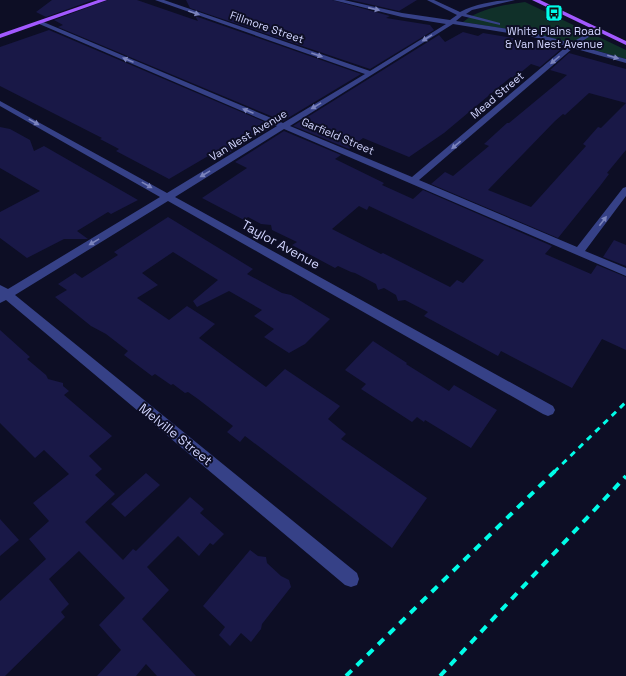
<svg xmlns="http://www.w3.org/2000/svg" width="626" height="676" viewBox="0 0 626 676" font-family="'Space Grotesk',sans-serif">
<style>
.green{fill:#103029}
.building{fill:#191847;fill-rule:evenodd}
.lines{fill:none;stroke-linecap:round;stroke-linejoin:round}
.minor{fill:#364187;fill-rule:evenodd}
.major{fill:#a259ff;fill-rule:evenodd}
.rail-far1{stroke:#00fde8;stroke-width:3;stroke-dasharray:6 5.5;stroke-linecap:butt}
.rail{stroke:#00fde8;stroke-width:4;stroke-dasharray:8 7;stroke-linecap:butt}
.oneway{fill:#7c84bd}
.labels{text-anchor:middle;stroke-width:4;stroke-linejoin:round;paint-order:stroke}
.far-street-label{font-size:11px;fill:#d2d5ff;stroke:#0d0e25}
.far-poi-label{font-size:11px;fill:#d2d5ff;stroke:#0d0e25}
.street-label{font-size:13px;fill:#d2d5ff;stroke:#0d0e25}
</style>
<rect width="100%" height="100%" fill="#0d0e25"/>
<path class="green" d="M525,2l101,48v9l-88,-25 -75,-12c17,-14 40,-17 62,-20z"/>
<path class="building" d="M52,0h41l-47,17 -10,-5z
M108,0h29l61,21 -3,-5 166,58 -78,47 -225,-94 5,-2 -9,-5z
M186,0h146l58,16 -4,2 44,7 4,5 -64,39 -180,-61z
M351,0h66l-18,11z
M49,30l225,96 -50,30 -9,-4 -46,27 -53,-28 3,-2 -19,-10 2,-1 -102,-52v-39z
M463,32l15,4 5,-3 54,9 19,5 -2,2 6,1 -20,17 -9,-3 -17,14 -3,-1 -67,56 -35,24 -46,-19 -14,11 -56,-23 146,-91 6,7z
M569,53l57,16v81l-19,23 2,1 -9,12 -42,52 -127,-54 14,-12 8,4 36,-30 -5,-2 23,-21h2l58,-48 -17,-5zM589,93l37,10 -25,25 -3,-1 -15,17 3,2 -55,61 -43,-17 67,-69 8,-7 2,1z
M0,127l10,2 20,11 4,11 10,-5 94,54 -27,14 -3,-2 -31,19 11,8h-24l-37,19 -27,-20v-26l40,-21 -40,-23z
M284,131l57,24 -6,4 49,24 -2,2 31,14 10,-9 129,56 -7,8 46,20 6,-9 29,12v73l-24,-11 -30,49 -71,-37 -3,5 -74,-40 4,-4 -23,-12 -7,1 -2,-6 -12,-7 -6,2 -2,-6 -21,-11 -4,-1 -13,-6 -3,2 -43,-23 5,-3 -25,-12 -1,-5 -10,-1 -13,-7 -4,3 -42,-22 45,-30 -12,-6zM359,206l8,4 2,-4 115,54 -21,23 -6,-3 -7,7 -67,-34 -2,1 -49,-25z
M168,217l85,52 -6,5 35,19 9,2 39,24 -25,25 -16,9 -25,-16 10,-8 -20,-13 8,-6 -33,-19 -32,16 -4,-6 25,-21 -45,-28 -31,21 16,12 -21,13 32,22 18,-14 28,18 -16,14 67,49 19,-18 55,37 -12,13 18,15 -5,5 86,59 -35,50 -147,-112 -5,6 -13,-10 6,-6 -35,-27 -10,-7 -3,1 -12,-9 -2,1 -16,-11 -3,2 -28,-21 4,-4 -22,-17 -15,-8 -36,-29 12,-7 -9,-6 17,-11 7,5 36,-23 -4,-3z
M614,240l12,5v21l-23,-9z
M0,330l30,27 -3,2 19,16 2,4 15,4v3l6,5 -5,4 48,41 -23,20 13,13 -7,6 20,19 -30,28 38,38 10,-11 3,2 54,-54 14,12 -4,4 24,21 -11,11 -3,-2 -11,13 -21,-20 -31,31 22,23 -27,29 54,57h-39l-11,-12 -10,12h-39l24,-26 -22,-25 26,-27 -46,-47 -30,28 20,25 -8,8 4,5 -60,59h-5v-75l46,-42 -17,-20 20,-18 -16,-18 36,-29 -25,-24 -9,8 -35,-35z
M373,341l34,22 -1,1 43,27 5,-6 43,25 -26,38 -46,-28 -1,2 -7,-5 -5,5 -51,-33 5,-5 -21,-14z
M146,473l14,12 -35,32 -14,-13z
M0,519l19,21 -19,16z
M250,550l8,6 8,1 1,6 14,13 8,4 2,7 -29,37 -1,5 -10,13 -10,-9 -11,13 -11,-11 6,-8 -22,-21z"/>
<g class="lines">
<path class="minor" d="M155,0h9l206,71 76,-47 -44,-7 -69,-17h11l58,13 48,7 7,-5 -30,-15h7l26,12c16,-8 37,-12 55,-12l-43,10 -6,4 34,9v2l-38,-9 -6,5 78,12 37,10 27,-16 2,1v2l-24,15 50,14v4l-53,-15 -154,132 158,67 46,-59 3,-1v9l-41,55 41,17v8l-342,-147 -109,68 378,209 2,4 -2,4 -5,2 -5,-2 -375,-213 -153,94 342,278 2,6 -2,6 -6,2 -6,-2 -339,-285 -6,3v-18l8,4 152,-92 -160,-91v-5l167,92 110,-67 -240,-103v-2h4l242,102 82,-49zM453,24l80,13 34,9 -155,131 -122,-51z"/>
<path class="major" d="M98,0h9l-107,38v-4z
M532,0h8l86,41v4z"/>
<path class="rail-far1" d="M554,472l72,-70"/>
<path class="rail" d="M346,676l209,-205
M440,676l186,-200"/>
</g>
<defs><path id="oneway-solid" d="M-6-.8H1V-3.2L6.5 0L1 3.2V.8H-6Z"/></defs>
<g class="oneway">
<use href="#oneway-solid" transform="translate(374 9) rotate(13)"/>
<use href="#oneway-solid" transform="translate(194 13) rotate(19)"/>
<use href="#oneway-solid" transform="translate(427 38) rotate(148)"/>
<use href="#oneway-solid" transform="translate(317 55) rotate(19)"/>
<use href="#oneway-solid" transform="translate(613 57) rotate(16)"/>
<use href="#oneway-solid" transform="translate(128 60) rotate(-157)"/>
<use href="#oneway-solid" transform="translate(555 60) rotate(140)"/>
<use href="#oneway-solid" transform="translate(316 106) rotate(149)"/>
<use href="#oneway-solid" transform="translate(248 111) rotate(-157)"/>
<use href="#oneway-solid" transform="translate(34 122) rotate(29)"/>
<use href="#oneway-solid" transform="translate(456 145) rotate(140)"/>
<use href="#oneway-solid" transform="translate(205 174) rotate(149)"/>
<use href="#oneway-solid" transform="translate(147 185) rotate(29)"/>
<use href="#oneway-solid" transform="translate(603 221) rotate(-53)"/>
<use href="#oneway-solid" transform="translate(94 242) rotate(149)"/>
</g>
<defs>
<g id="bus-square" transform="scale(0.9)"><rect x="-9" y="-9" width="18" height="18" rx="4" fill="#00fde8" stroke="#0d0e25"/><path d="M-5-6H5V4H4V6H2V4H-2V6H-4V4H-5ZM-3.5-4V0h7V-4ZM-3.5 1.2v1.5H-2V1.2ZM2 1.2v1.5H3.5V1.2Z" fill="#111"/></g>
</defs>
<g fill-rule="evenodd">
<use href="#bus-square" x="554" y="13"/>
</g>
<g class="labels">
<g class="far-street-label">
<text transform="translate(267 27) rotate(19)" y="4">Fillmore Street</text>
<text transform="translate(497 95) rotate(-40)" y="4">Mead Street</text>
<text transform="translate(248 135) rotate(-31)" y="4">Van Nest Avenue</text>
<text transform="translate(338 136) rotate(23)" y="4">Garfield Street</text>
</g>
<g class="far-poi-label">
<text x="554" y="35">White Plains Road<tspan x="554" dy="13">&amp; Van Nest Avenue</tspan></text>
</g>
<g class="street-label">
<text transform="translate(281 244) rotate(29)" y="5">Taylor Avenue</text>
<text transform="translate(176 434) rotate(39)" y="5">Melville Street</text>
</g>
</g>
</svg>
